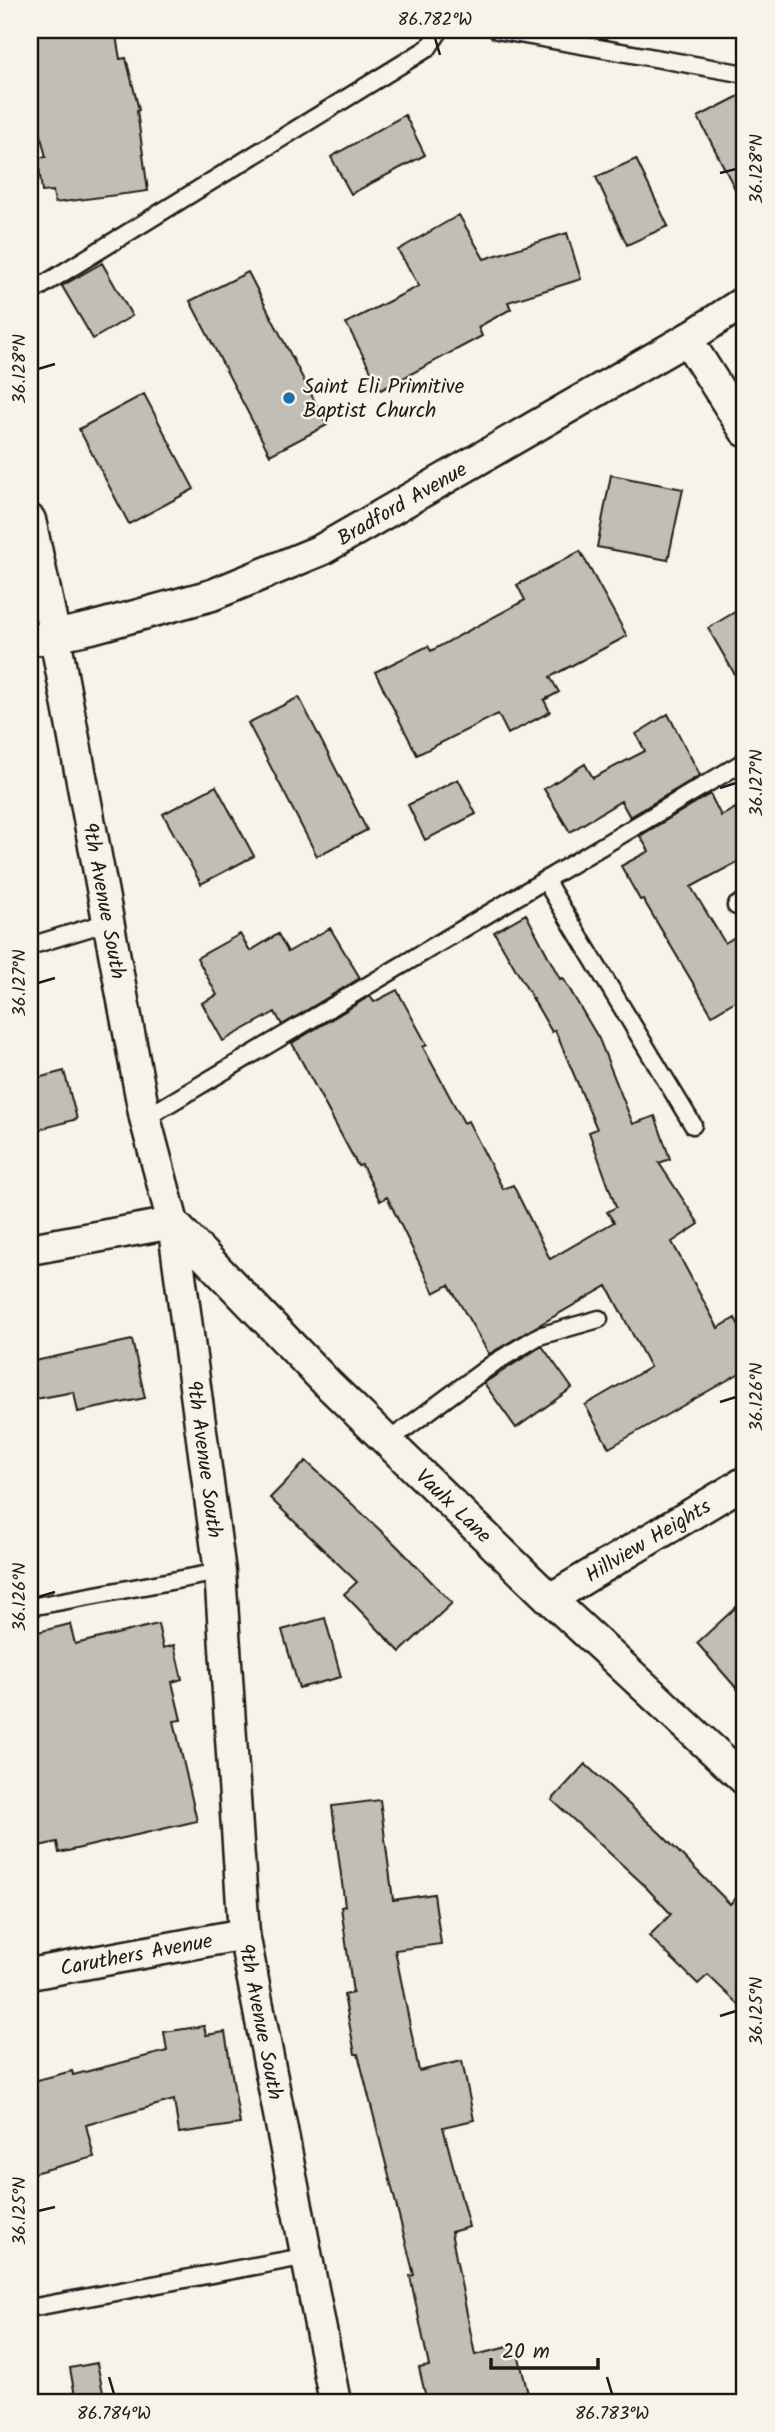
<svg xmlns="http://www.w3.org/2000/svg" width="775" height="2432" viewBox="0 0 775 2432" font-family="Kalam,sans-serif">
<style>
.building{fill:#c0beb5;stroke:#1c1c1c;stroke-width:2}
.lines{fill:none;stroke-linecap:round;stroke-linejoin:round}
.service-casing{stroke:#1c1c1c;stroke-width:21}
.minor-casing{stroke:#1c1c1c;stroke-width:35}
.service{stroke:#f7f3e8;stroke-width:16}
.minor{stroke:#f7f3e8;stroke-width:30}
.ticks{fill:none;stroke:#1c1c1c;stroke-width:2.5}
.poi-dot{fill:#1f6fb2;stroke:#f7f3e8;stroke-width:2.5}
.labels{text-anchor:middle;stroke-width:5;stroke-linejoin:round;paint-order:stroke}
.poi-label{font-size:21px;fill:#1c1c1c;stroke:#f7f3e8;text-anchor:start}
.street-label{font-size:21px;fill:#1c1c1c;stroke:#f7f3e8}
.neatline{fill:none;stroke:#1c1c1c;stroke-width:2.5}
.ticks-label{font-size:18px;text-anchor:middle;fill:#1c1c1c}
</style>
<rect width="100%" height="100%" fill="#f7f3e8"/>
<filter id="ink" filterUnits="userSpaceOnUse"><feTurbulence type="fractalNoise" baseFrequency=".0143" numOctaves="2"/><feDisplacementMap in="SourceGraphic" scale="14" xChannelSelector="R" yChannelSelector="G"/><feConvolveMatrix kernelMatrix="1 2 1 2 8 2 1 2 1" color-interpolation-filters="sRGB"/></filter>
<g filter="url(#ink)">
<path class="building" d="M30,30h85l5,29 6,-1 13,52 -2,1 11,80 -93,12 -2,-12 -11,1 -4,-34 8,-1 -16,-64z
M745,93v115l-47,-91z
M405,115l20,40 -74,39 -20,-37z
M636,159l32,67 -41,19 -31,-68z
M459,215l25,44 83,-26 14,46 -73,23 3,7 -33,18 4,9 -101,54 -35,-67 73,-37 -21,-36z
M102,263l30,53 -39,23 -31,-53z
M248,272l79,153 -57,30 -80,-154z
M144,394l50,95 -65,35 -50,-95z
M611,475l72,14 -15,71 -71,-13z
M580,551l47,85 -77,41 9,15 -15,8 6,12 -42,22 -10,-20 -81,41 -42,-83 53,-26 3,5 94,-51 -8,-15z
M745,606v86l-37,-64z
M299,697l68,133 -50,26 -69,-133z
M668,714l32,61 -70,42 -9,-16 -51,31 -26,-43 41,-25 8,14 52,-27 -9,-17z
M458,779l18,35 -51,26 -17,-35z
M216,786l38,70 -53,28 -38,-70z
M710,794l11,22 24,-13v55l-54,29 34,56 20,-12v64l-33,20 -69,-116 -3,1 -19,-34 28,-15 -9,-15z
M526,914l34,65 3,-1 36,61 34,85 22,-8 15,43 -11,4 40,61 -27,18 46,86 17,-10 10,19v33l-136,78 -24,-43 65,-38 -43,-81 -118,68 -40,-69 -15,8 -47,-96 -7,4 -18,-36 -4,1 -66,-123 78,-47 4,6 23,-12 30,55 -4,2 41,76 4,-2 35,68 10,-4 37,74 64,-37 -7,-10 9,-5 -27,-75 8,-3 -42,-99 -3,2 -58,-100z
M330,928l30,50 -78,47 -7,-13 -52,29 -21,-38 15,-8 -20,-37 43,-24 10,17 28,-17 10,18z
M64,1071l13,48 -47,13v-52z
M132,1340l13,58 -67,14 -4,-20 -44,8v-38z
M542,1346l30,42 -56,40 -32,-45z
M306,1461l90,84 56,58 -52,49 -56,-58 13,-12 -87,-84z
M745,1599v99l-48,-55z
M325,1618l16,59 -42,11 -17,-58z
M70,1624l5,20 83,-20 5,24 11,-3 8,34 -10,3 9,38 -7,1 23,100 -138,32 -2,-11 -27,6v-113h5l-5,-27v-74z
M585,1764l75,69 70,71 15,-16v123l-37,-36 -10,9 -49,-48 22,-22 -29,-31 -90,-83z
M380,1800l13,100 41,-6 7,50 -46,6 24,121 43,-10 12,59 -31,7 26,100 -18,5 24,123 41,-10 14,57h-103l-8,-34 10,-2 -19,-90 4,-1 -56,-221h-3l-11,-59 9,-2 -12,-86 4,-1 -13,-100z
M204,2026l2,9 19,-3 15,92 -61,9 -5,-33 -88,25 8,32 -64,17v-92l42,-11 1,4 94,-24 -3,-19z
M97,2363l8,39h-29l-6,-34z"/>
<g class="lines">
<g class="service-casing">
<path id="service" d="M497,30l248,44
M30,293l398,-245 12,-18
M545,880l148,245
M736,906l9,-5
M30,946l78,-24
M145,1118l600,-357
M387,1442l107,-79 45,-27 60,-17
M30,1607l190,-35
M30,2308l278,-52"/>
</g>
<g class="minor-casing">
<g id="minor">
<path d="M687,339l58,92"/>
<path id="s1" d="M30,520l25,117 90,481 28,105 47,349 24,362 91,468"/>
<path id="s2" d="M30,641l61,-13 121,-33 109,-45 366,-211 58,-38"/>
<path id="s3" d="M30,1249l143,-26 154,160 223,216 195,181"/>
<path id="s4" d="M550,1599l195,-117"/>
<path id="s5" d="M30,1974l214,-40"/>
</g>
</g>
<use href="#service" class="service"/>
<use href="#minor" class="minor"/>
</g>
</g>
<path class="ticks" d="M435,38l5,17M720,173l16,-4M38,369l17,-5M720,788l16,-5M38,983l17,-5M720,1402l16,-5M38,1597l17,-5M720,2016l16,-5M38,2211l17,-4M109,2377l5,17M607,2377l5,17"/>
<circle class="poi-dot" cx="289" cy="398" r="7"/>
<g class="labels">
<g class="poi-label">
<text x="303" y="393">Saint Eli Primitive<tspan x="303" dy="24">Baptist Church</tspan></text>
</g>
<g class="street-label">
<text dy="7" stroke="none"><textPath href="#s2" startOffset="399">Bradford Avenue</textPath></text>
<text dy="7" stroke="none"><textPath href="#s1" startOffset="388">9th Avenue South</textPath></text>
<text dy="7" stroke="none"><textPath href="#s1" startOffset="956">9th Avenue South</textPath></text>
<text dy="7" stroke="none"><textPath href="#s3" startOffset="544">Vaulx Lane</textPath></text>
<text dy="7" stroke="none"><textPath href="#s4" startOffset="114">Hillview Heights</textPath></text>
<text dy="7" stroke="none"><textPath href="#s5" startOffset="108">Caruthers Avenue</textPath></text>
<text dy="7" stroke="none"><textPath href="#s1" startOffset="1522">9th Avenue South</textPath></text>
</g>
</g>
<rect width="775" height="2432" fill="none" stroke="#f7f3e8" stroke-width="77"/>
<path d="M491 2358v10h107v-10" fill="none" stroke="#1c1c1c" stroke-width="3.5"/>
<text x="502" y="2358" font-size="21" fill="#1c1c1c" stroke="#f7f3e8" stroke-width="5" paint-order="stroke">20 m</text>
<rect x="38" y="38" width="698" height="2356" class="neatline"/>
<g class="ticks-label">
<text x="435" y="25">86.782°W</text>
<text transform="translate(756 169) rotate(-90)" y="6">36.128°N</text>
<text transform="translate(19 369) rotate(-90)" y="6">36.128°N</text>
<text transform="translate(756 783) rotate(-90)" y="6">36.127°N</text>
<text transform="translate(19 983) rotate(-90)" y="6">36.127°N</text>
<text transform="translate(756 1397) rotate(-90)" y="6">36.126°N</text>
<text transform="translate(19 1597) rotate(-90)" y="6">36.126°N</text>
<text transform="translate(756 2011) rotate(-90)" y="6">36.125°N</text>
<text transform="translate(19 2211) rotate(-90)" y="6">36.125°N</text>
<text x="114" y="2419">86.784°W</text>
<text x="612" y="2419">86.783°W</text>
</g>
</svg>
